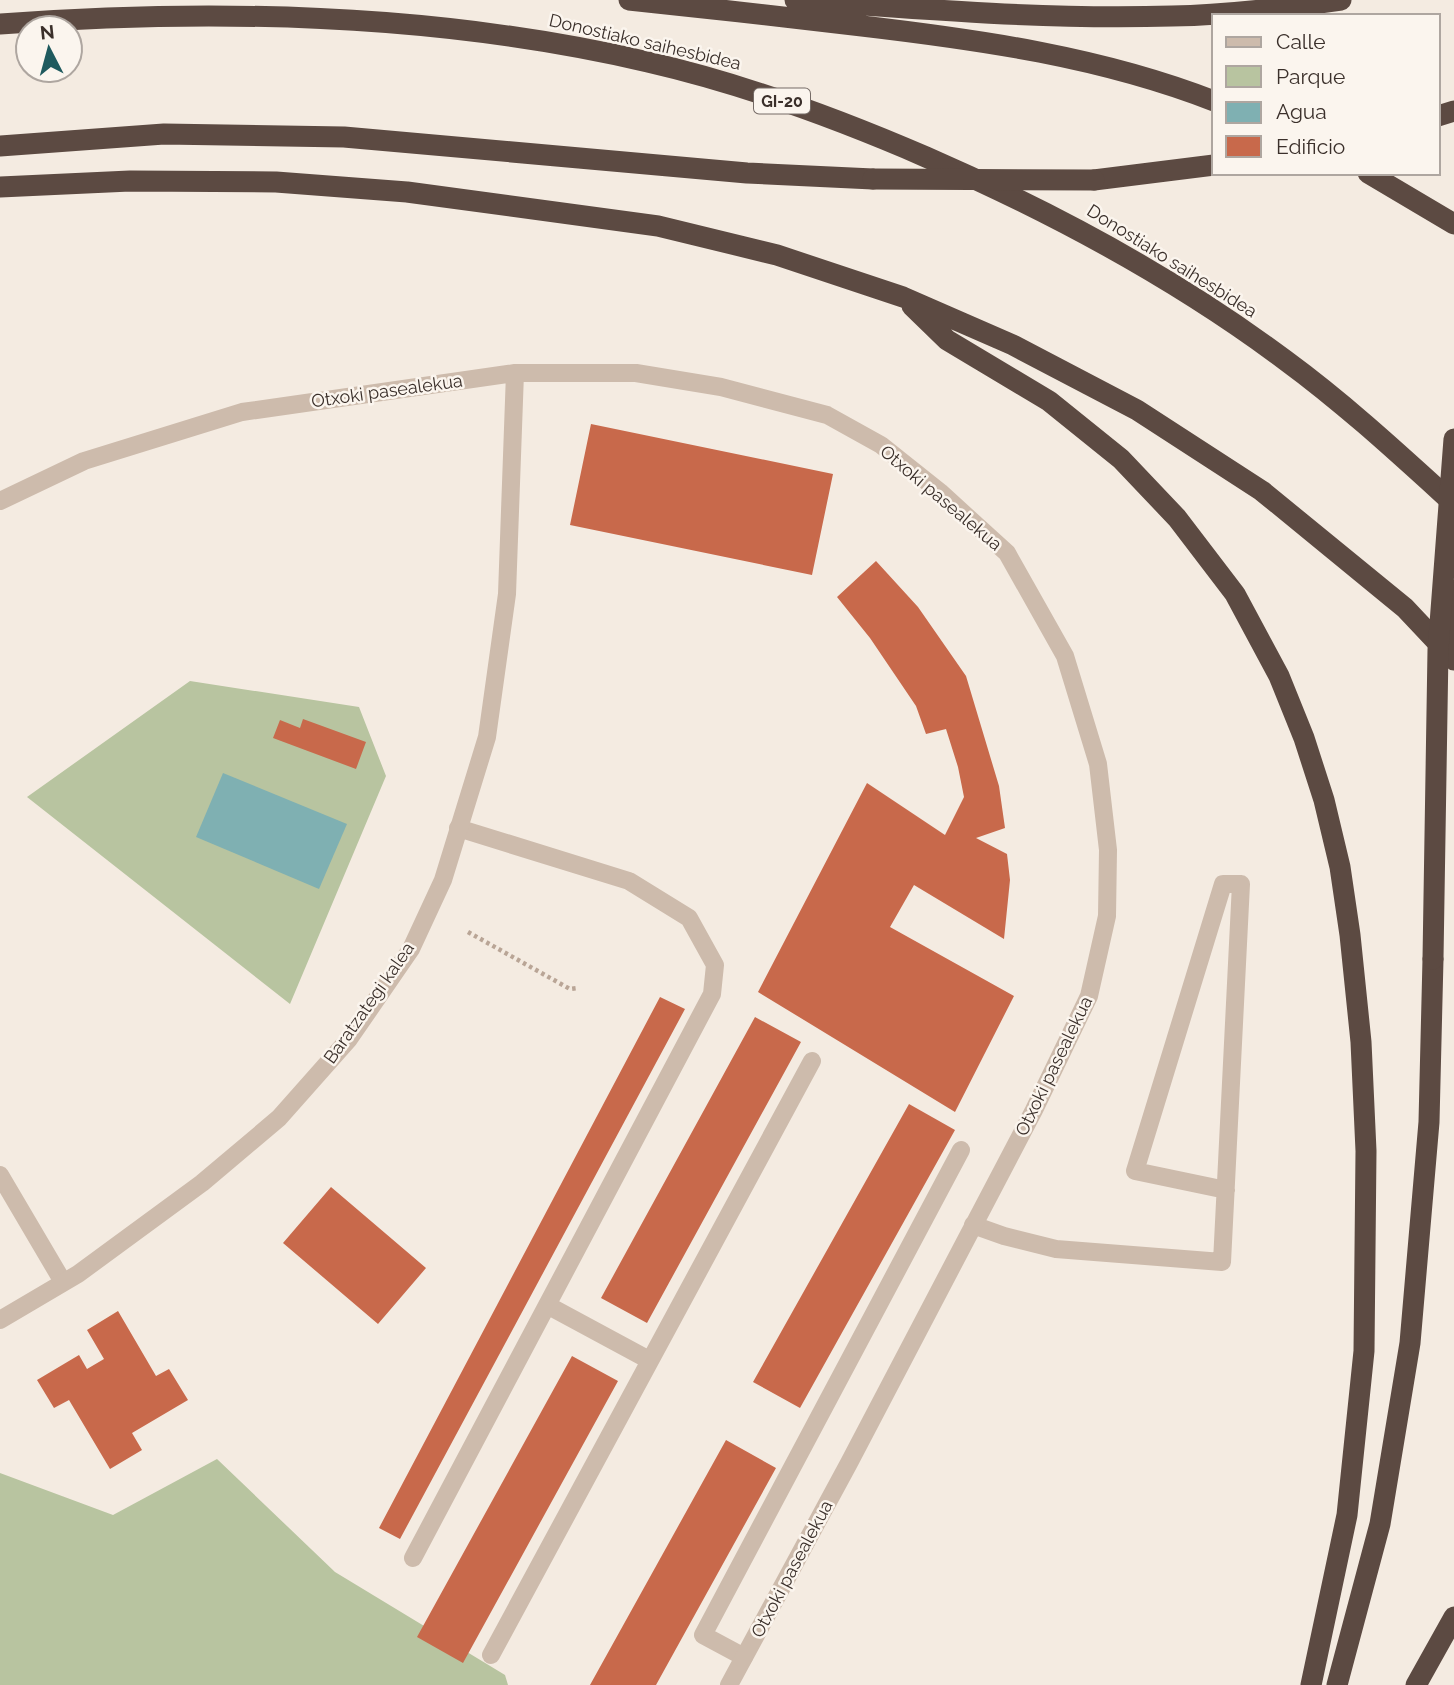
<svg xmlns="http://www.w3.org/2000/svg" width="1454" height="1685" viewBox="0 0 1454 1685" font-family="Raleway,sans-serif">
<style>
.green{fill:#b8c4a0}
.water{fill:#7fb0b2}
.building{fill:#c8694b}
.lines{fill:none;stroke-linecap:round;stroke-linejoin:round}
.path{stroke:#b9a596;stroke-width:4.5;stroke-dasharray:3.5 3.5;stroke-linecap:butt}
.lane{stroke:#cdbbac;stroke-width:18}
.street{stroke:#cdbbac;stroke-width:18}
.highway{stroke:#5c4a42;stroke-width:21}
.highway-bridge{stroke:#5c4a42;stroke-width:21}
.labels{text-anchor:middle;stroke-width:5;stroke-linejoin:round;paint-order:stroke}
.shield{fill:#fbf5ee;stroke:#756b66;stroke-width:2}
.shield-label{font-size:16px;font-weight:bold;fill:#3b302b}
.street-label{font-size:18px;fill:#3b302b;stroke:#fbf5ee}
</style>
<rect width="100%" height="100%" fill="#f4ebe1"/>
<path class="green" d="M190,681l169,26 27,69 -96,228 -263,-207z
M217,1459l118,113 170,103 3,10h-508v-212l113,42z"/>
<path class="water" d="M223,773l124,51 -28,65 -123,-52z"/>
<path class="building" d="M591,424l242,50 -21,101 -242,-50z
M876,561l42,46 48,69 33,110 6,42 -29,10 31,16 3,26 -6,59 -90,-54 -24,42 124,69 -59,116 -197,-120 109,-209 78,52 19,-38 -6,-30 -12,-38 -20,5 -10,-28 -46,-68 -33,-41z
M303,719l63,23 -10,27 -83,-31 7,-18 20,8z
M660,997l25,12 -285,530 -21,-11z
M755,1017l46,25 -154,281 -46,-25z
M909,1104l46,26 -155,278 -47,-26z
M331,1187l95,81 -48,56 -95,-81z
M118,1311l38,65 13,-7 19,31 -56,33 10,17 -32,19 -41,-69 -15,8 -17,-28 42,-25 8,14 17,-10 -17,-29z
M572,1356l46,25 -155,282 -46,-26z
M726,1440l50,28 -120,217h-66z"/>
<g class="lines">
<path class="path" d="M468,932l102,57 8,-1"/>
<path class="lane" d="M0,1175l63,107
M973,1225l31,11 52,13 166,13 19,-378h-18l-88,287 91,19
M547,1305l102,55
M413,1558l299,-564 3,-29 -26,-47 -60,-37 -171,-53
M491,1655l321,-594
M744,1657l-41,-22 258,-485"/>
<path class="street" d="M0,501l84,-40 158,-49 273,-39h121l85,14 106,28 54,30 59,47 67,61 58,103 33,108 10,86 -1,66 -18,80 -55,114 -185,353 -120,222
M0,1320l78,-46 124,-91 77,-65 70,-79 62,-90 32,-69 44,-143 20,-143 8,-221"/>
<path class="highway" d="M629,0c78,8 155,17 233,26 119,14 239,31 352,75
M795,0c125,9 252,20 377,16 57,-1 113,-8 169,-16
M0,24c215,-16 437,-11 648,38 96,22 188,56 278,95 126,55 248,120 359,203 60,44 114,94 169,144
M1438,116l16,-5
M0,146l164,-12 180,3 403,36 126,6
M1368,173l86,51
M1094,180l120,-15
M0,187l130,-6 146,1 131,10 251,34 119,29 126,42 110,48 124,65 125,81 143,117 49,52
M912,306l35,34 102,61 72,58 56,59 58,76 44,82 25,62 20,62 16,67 10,68 11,107 5,109 -2,200 -17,164 -36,170
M1449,589l5,63
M1337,1685l43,-161 30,-181 19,-221 4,-163
M1416,1685l38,-68"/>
<path class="highway-bridge" d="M873,179l221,1
M1433,959l5,-309 16,-211"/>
</g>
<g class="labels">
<rect class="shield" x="754" y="88.5" width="56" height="25" rx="5"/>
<g class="shield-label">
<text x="782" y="107">GI-20</text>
</g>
<g class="street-label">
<text transform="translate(645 42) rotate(13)" y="6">Donostiako saihesbidea</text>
<text transform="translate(1172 261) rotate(32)" y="6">Donostiako saihesbidea</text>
<text transform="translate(387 391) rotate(-8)" y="6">Otxoki pasealekua</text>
<text transform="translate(941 498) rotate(40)" y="6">Otxoki pasealekua</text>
<text transform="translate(369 1003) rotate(-55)" y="6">Baratzategi kalea</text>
<text transform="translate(1054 1066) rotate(-64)" y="6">Otxoki pasealekua</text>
<text transform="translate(792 1569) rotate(-62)" y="6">Otxoki pasealekua</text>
</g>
</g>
<rect x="1212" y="14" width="228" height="161" fill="#fbf5ee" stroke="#aea6a0" stroke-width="2"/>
<rect x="1226" y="37" width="35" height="10" fill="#cdbbac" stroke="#aea6a0" stroke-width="2"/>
<text x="1276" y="49" font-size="21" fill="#3b302b">Calle</text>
<rect x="1226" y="66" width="35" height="21" fill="#b8c4a0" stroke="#aea6a0" stroke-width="2"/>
<text x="1276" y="84" font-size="21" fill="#3b302b">Parque</text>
<rect x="1226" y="102" width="35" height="21" fill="#7fb0b2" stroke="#aea6a0" stroke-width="2"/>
<text x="1276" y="119" font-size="21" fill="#3b302b">Agua</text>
<rect x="1226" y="136" width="35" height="21" fill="#c8694b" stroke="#aea6a0" stroke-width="2"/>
<text x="1276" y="154" font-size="21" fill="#3b302b">Edificio</text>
<g transform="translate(49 49) rotate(354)"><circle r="33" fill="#fbf5ee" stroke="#aea6a0" stroke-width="2"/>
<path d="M0-5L12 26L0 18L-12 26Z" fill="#1f5a5e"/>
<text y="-10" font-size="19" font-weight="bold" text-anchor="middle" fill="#3b302b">N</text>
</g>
</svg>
